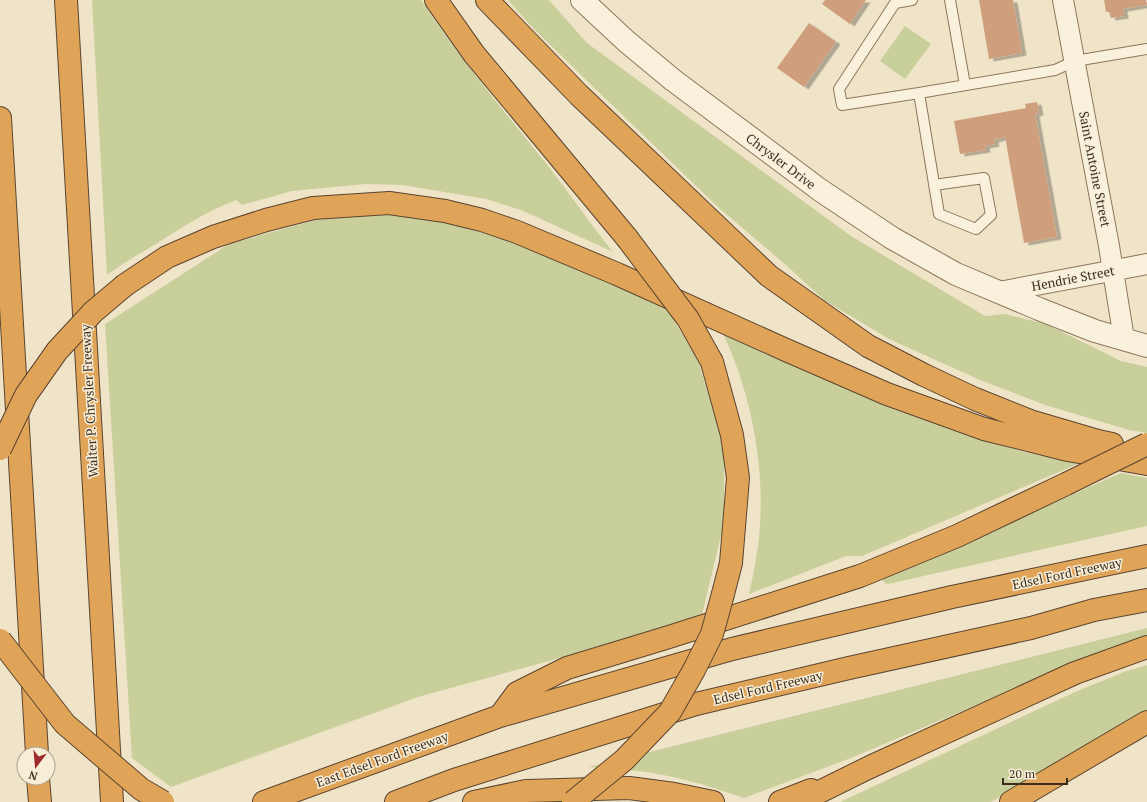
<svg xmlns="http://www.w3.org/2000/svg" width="1147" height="802" viewBox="0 0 1147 802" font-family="'PT Serif',serif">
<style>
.green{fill:#c9cf9b}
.building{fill:#cf9f7d;filter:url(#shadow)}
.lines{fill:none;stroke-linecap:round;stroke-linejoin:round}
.service-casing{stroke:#8d765c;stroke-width:12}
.minor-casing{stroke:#8d765c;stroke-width:22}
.tertiary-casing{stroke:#8d765c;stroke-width:24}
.motorway-casing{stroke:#5b4430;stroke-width:24}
.service{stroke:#faf1dc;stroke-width:10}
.minor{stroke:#faf1dc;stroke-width:20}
.tertiary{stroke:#faf1dc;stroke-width:22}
.motorway{stroke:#e0a458;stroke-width:22}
.motorway-bridge-casing{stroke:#5b4430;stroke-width:24;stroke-linecap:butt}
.motorway-bridge{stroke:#e0a458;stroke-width:22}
.labels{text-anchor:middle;stroke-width:3;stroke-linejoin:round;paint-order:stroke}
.street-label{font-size:13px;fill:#3d2e20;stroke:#f7eed8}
</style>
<defs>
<filter id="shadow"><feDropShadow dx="4.5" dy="2.5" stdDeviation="0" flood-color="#0004"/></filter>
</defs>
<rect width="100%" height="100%" fill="#f0e4c8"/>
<path class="green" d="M92,0h329c36,55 79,106 120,157 25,31 47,64 72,95l-92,-42 -35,-11 -84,-14 -36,-1 -74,7 -50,14 -6,-5c-25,10 -44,21 -66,35 -21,14 -43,25 -63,40z
M508,0h41l38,43 264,193 134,80 20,-2 41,10 75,37 26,6v66l-18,-3 -84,-25 -65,-25 -91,-41 -65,-39 -38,-35 -67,-57 -135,-130 -53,-52z
M905,26l26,18 -26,35 -25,-18z
M355,209l106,13 204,84 33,54 26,87v76l-23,96 -283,78 -247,90 -39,-29 -27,-434 124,-80z
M725,332l107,50 78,32 114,38 56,11 -218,93h-16l-97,38c4,-18 8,-38 10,-57 7,-66 -7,-141 -35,-201z
M1121,473l26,5v48l-259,58 -4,-1 -2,-5z
M1147,628v11l-95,34 -201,85 -107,40 -43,-14 -28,-7 -26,-5 -58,-5z
M1147,665v48l-156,89h-151l235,-110 49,-20z"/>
<path class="building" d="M825,0h41l-16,24 -28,-20z
M979,0h34l9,53 -33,6z
M1104,0h42l1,5 -24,4 1,7 -13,2 -2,-6h-3z
M809,23l27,19 -32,45 -27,-19z
M1037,102l2,11 -4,1 22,123 -33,6 -19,-106 -11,3 1,4 -10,2 1,4 -26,4 -6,-33 72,-13 -1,-4z"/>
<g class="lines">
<g class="service-casing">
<path id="service" d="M912,0l-17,3 -56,86 3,16 77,-12 136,-23 20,-9 72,-12
M950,0l15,85
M919,93l20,121 37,15 15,-14 -7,-37 -50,7"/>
</g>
<g class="minor-casing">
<path id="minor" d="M1063,0l46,246 15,93
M999,292l148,-28"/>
</g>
<g class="tertiary-casing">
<path id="tertiary" d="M582,0l44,41 47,39 147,110 72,48 64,36 83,35 56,22 52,15"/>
</g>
<g class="motorway-casing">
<path id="motorway" d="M66,0l46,802
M436,0l38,54 153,184
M487,0l92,95 190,181 99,70 56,29 51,24 55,22 68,20 14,3
M0,118l37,636
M125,285l42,-28 46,-20 53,-17 47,-12 76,-5 56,8 37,9 35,12 100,42 169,76 101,44 97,35 84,21 79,14
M712,362l20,73 6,43 -7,85 -8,31
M500,716l17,-23 50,-25 102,-31 191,-61 97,-40 109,-52
M38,778l2,24
M264,802l236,-86 232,-67 220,-52 195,-41
M396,802l58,-22 242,-76 153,-36 182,-40 63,-18 53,-10
M474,802l52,-11 103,-3 45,6 39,8
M780,802l31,-12
M799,802l71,-35 205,-94 72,-26
M1011,802l136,-80"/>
</g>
<use href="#service" class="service"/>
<use href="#minor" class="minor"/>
<use href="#tertiary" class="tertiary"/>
<use href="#motorway" class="motorway"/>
<g class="motorway-bridge-casing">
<path id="motorway-bridge" d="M627,238l61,81 24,43
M0,449l26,-54 31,-44 36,-39 32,-27
M1066,484l81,-40
M0,640l65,84 76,65 22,13
M573,802l51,-42 46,-48 24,-42 18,-36 11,-40"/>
</g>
<use href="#motorway-bridge" class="motorway-bridge"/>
</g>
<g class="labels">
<g class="street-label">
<text transform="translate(781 161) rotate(37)" y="5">Chrysler Drive</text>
<text transform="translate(1095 169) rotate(79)" y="5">Saint Antoine Street</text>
<text transform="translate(1073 278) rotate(-11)" y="5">Hendrie Street</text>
<text transform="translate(89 401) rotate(-93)" y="5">Walter P. Chrysler Freeway</text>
<text transform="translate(1067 573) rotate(-12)" y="5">Edsel Ford Freeway</text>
<text transform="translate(768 687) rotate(-13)" y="5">Edsel Ford Freeway</text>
<text transform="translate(382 759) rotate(-20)" y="5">East Edsel Ford Freeway</text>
</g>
</g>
<g transform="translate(36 766) rotate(196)"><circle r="19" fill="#f7eed8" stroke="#ada18e"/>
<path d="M0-3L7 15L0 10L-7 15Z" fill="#9e2a2b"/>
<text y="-6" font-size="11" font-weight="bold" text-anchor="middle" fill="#3d2e20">N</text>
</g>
<path d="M1003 778v6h64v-6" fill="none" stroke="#3d2e20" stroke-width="2"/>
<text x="1009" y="778" font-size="12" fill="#3d2e20" stroke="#f7eed8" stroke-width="3" paint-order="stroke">20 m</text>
</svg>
